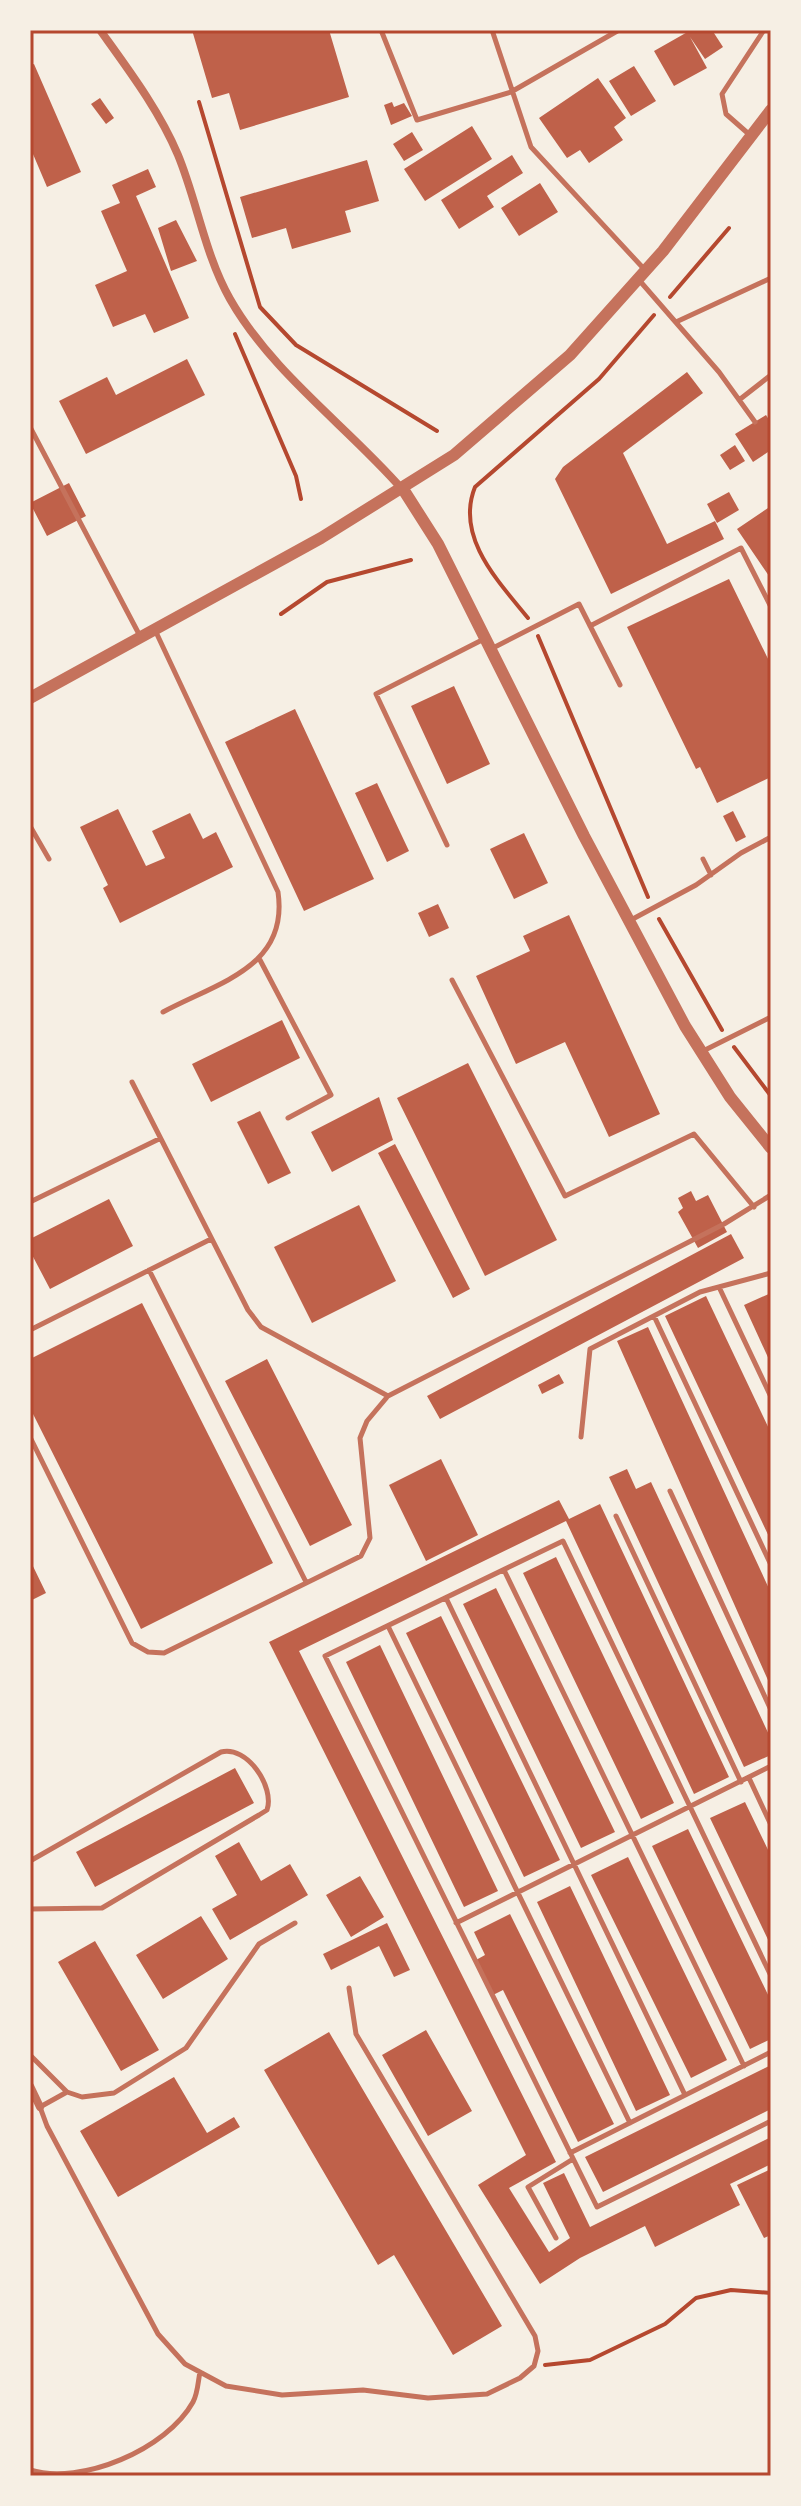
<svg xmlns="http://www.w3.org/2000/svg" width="801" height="2506" viewBox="0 0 801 2506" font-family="Helvetica,sans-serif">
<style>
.building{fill:#bf614a}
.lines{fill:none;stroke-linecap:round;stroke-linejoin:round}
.path{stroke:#b5482f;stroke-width:4}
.service{stroke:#c5725c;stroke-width:5}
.minor{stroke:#c5725c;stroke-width:8}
.tertiary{stroke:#c5725c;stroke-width:12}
.neatline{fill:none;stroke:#b5482f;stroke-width:3}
</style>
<rect width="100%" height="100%" fill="#f6efe4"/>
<path class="building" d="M192,30h137l20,67 -109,33 -11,-37 -17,5z
M691,30h21l11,17 -18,12 -15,-22 17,31 -33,18 -20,-35z
M34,64l47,108 -34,15 -17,-40v-82z
M634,66l22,35 -25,15 -22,-35z
M598,78l28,40 -12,9 9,13 -34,23 -9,-13 -13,8 -28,-40z
M100,98l14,20 -8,6 -15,-20z
M392,102l2,5 10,-4 8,13 -21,9 -7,-20z
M472,126l20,33 -67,42 -21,-32z
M412,132l11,18 -19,11 -11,-17z
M512,155l11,18 -36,23 7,11 -35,22 -18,-29z
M367,160l12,41 -34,10 6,21 -59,17 -6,-21 -34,10 -12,-41z
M148,169l8,18 -20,9 53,122 -35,15 -9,-19 -32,13 -18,-42 32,-14 -26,-60 19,-8 -8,-18z
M540,183l18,29 -39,24 -18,-28z
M176,220l21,41 -26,10 -13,-43z
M187,359l18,36 -119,59 -27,-53 48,-24 9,18z
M687,372l16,21 -80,60 44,91 48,-23 9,18 -113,55 -56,-115 8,-12z
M766,415l5,8v27l-18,12 -18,-28z
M735,445l10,16 -15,9 -10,-15z
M69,483l17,33 -39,20 -17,-33z
M729,492l10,18 -22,13 -10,-19z
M771,506v73l-34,-50z
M729,579l42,86v112l-54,26 -17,-36 -4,2 -69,-142z
M454,686l36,78 -43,20 -36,-78z
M295,709l79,170 -70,32 -79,-169z
M377,783l32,68 -22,11 -32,-69z
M118,809l28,57 19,-8 -13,-27 38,-18 13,26 13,-7 17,35 -113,56 -17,-35 5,-3 -28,-58z
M733,811l13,26 -10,5 -13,-26z
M524,833l24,50 -34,16 -24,-50z
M438,904l11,24 -20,9 -11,-24z
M569,915l91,199 -51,23 -44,-95 -49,22 -40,-88 54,-25 -7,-15z
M282,1020l18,38 -89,44 -19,-38z
M468,1063l89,177 -72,36 -88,-178z
M379,1097l14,43 -61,32 -21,-40z
M260,1111l31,62 -23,11 -31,-62z
M395,1144l75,145 -17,9 -75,-145z
M691,1191l5,10 12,-6 19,37 -29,16 -20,-36 5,-4 -5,-10z
M109,1199l24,47 -83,43 -20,-38v-12z
M359,1205l37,76 -84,42 -38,-76z
M731,1234l13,24 -304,161 -13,-23z
M771,1293v71l-27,-59z
M706,1296l65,137v108l-106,-225z
M142,1303l131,260 -132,66 -111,-221v-49z
M648,1327l123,266v94l-154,-346z
M267,1359l85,166 -42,21 -85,-165z
M559,1374l5,9 -22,11 -4,-9z
M441,1459l37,76 -52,26 -37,-76z
M627,1469l9,20 15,-7 120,257v16l-27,12 -135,-290z
M559,1500l10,19 31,-15 129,273 -35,17 -128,-273 -267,130 257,511 -47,26 40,64 21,-14 -27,-55 21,-10 26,54 181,-90v27l-41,20 10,21 -85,42 -10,-21 -65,32 -40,26 -62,-99 48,-30 -257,-513z
M556,1557l118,246 -33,16 -118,-246z
M30,1560l16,33 -16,8z
M496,1588l119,244 -34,16 -118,-244z
M441,1616l119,244 -36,17 -118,-244z
M380,1645l118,246 -34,16 -118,-245z
M235,1768l19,35 -159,84 -19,-35z
M745,1802l26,54v90l-61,-128z
M688,1829l83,172v38l-21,10 -98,-203z
M239,1842l22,39 29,-17 18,31 -78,45 -18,-31 25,-14 -22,-39z
M628,1857l99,203 -36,18 -100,-203z
M360,1876l24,41 -33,20 -25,-42z
M570,1886l100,209 -34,16 -99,-209z
M510,1914l104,210 -36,18 -75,-152 -10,5 -17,-35 9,-5 -11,-23z
M201,1916l27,43 -65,40 -27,-44z
M387,1923l23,47 -16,7 -15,-31 -48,24 -8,-16z
M95,1941l64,109 -38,21 -63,-109z
M426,2030l46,81 -44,25 -46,-81z
M329,2032l173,294 -49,29 -59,-100 -16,10 -114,-195z
M771,2065v44l-168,83 -18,-35z
M174,2077l33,56 27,-16 6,10 -122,70 -38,-66z
M771,2169v66l-7,3 -27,-53z"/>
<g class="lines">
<path class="path" d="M199,102l61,205 36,38 141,86
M670,297l59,-69
M235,334l61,142 5,23
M281,614l46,-32 84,-22
M528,618c-30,-37 -73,-81 -53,-131l124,-108 55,-64
M538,636l110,261
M659,919l63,111
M734,1047l37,49
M545,2365l45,-5 75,-36 31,-26 35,-8 40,3"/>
<path class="service" d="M381,30l36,90 94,-28 108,-62
M492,30l39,117 114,123
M751,136l-25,-22 -4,-20 42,-64
M639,280l80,92 36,50
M676,322l95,-44
M739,400l32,-25
M30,427l110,209
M590,626l151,-78 30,59
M155,630l123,262c11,75 -59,90 -115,120
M491,649l88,-45 41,81
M30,826l19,33
M447,845l-71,-151 108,-55
M703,859l8,16
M629,921l67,-36 45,-32 30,-16
M260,960l71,135 -43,23
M452,980l113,216 129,-62 60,73
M701,1052l70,-35
M132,1082l116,228 13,17 127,69
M30,1202l129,-63
M149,1270l157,312
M719,1287l52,110
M654,1316l117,249
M30,1330l181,-91
M30,1437l102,206 16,9 16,1 197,-97 9,-18 -10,-100 7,-17 21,-25 336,-172 47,-29
M581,1437l9,-88 110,-57 71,-19
M670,1491l101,219
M616,1516l125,266
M504,1570l240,496
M446,1598l239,497
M388,1626l242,497
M749,1778l22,47
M30,1861l191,-109c26,-7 54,35 46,58l-8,5 -157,93 -72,1
M456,1923l315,-157
M771,1976l-208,-435 -238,115 272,551 174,-86
M30,2055l37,37 15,5 32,-4 72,-45 73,-104 36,-21
M67,2092l-27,15 7,19 111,208 27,30 41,22 56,9 81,-5 65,8 59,-4 33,-16 14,-12 4,-15 -3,-15 -179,-302 -7,-46
M570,2153l201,-101
M556,2238l-28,-51 45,-28
M30,2470c51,16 137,-21 163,-68 5,-9 5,-21 7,-30"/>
<path class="minor" d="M100,30c28,39 59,80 78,125 19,46 27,100 52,144 42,74 117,127 172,190
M30,2086l10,21"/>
<path class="tertiary" d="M403,489l35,55 146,292 101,190 45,71 41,51
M30,698l291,-160 133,-83 116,-100 93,-104 108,-141"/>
</g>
<rect width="801" height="2506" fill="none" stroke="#f6efe4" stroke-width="64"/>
<rect x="32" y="32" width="737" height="2442" class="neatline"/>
</svg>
